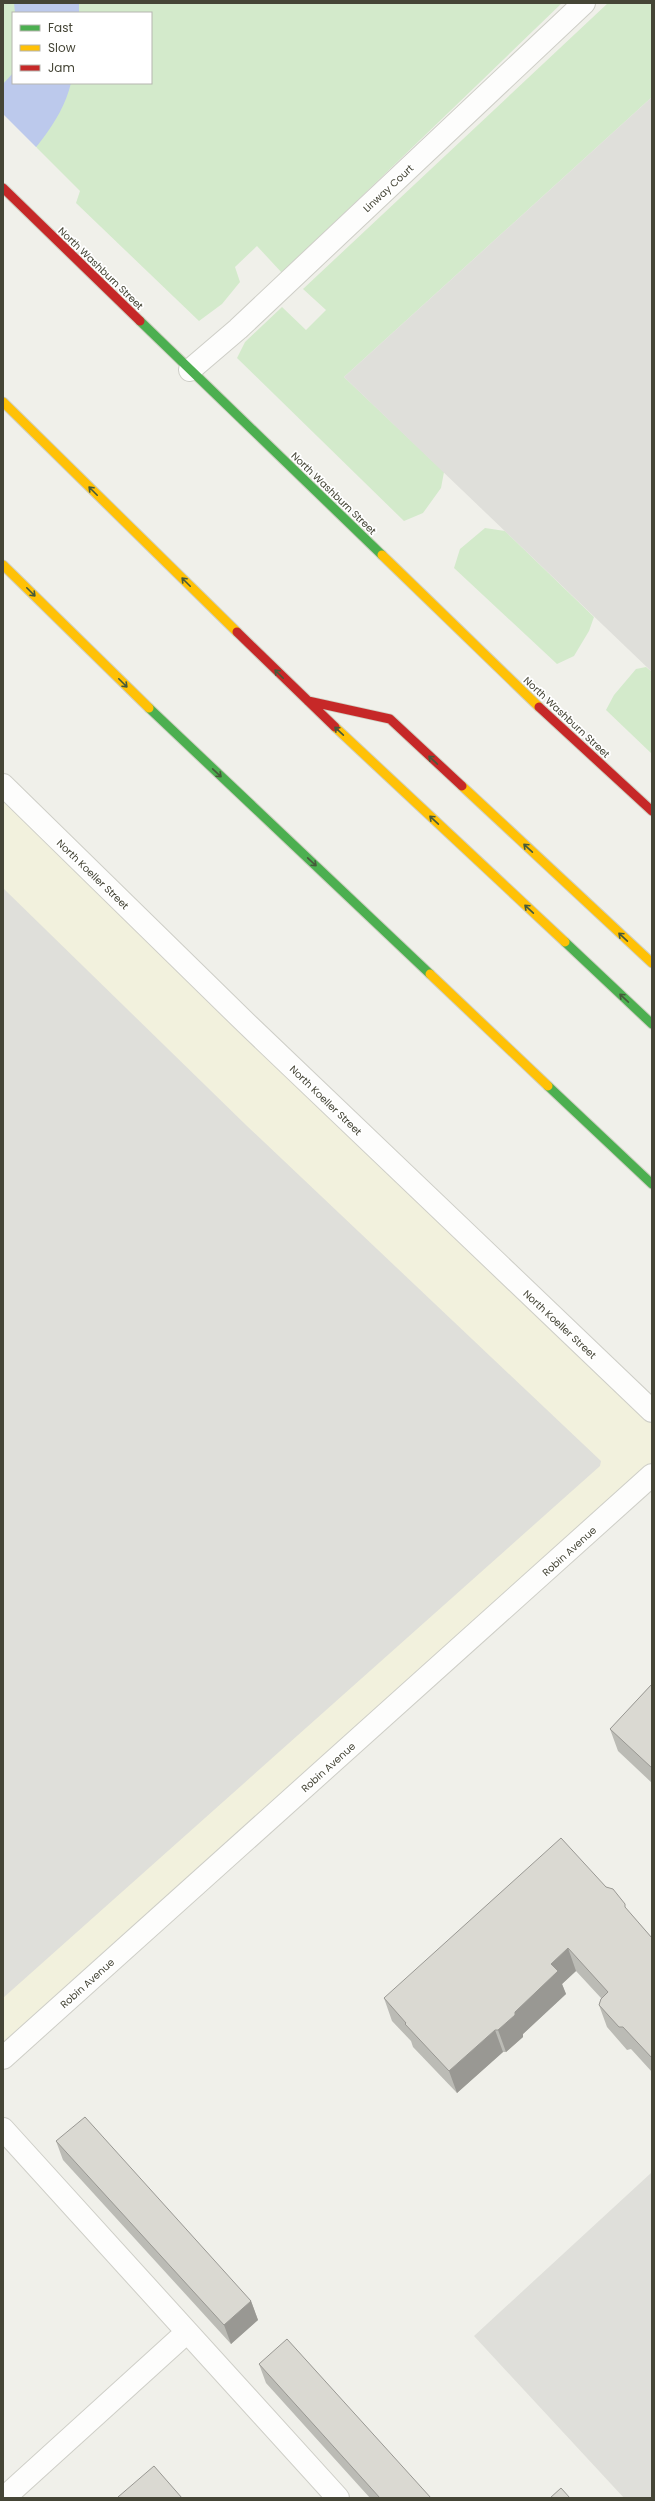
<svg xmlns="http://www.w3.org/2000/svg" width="655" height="2501" viewBox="0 0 655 2501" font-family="Poppins,sans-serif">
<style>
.commercial{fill:#f2f1dd}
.green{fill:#d3eacb;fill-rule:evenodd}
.parking{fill:#dfdfda}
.water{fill:#bcc9ec}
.pier{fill:#f0f0ea}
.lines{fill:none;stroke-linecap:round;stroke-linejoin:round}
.lane-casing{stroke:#cecec7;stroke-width:24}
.street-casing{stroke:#cecec7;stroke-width:24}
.fast-casing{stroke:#cfd0c3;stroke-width:11}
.slow-casing{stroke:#cfd0c3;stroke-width:11}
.jam-casing{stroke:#cfd0c3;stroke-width:11}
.lane{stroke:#fdfdfc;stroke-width:22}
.street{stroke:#fdfdfc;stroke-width:22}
.fast{stroke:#4caf50;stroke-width:9}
.slow{stroke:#ffc107;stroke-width:9}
.jam{stroke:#c62828;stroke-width:9}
.wall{fill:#bbbbb5}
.shaded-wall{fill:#999893}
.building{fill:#dad9d2;stroke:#999893}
.oneway{stroke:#465a3b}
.labels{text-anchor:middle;stroke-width:3.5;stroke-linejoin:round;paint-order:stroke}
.street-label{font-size:10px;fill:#454536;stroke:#fff}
</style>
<rect width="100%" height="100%" fill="#f0f0ea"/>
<path class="commercial" d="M3,785l649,626v64l-649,583z"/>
<path class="green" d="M3,3h559l-280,270 -25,-27 -22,21 5,15 -18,22 -23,17 -123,-118 4,-12 -77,-77zM13,13h138v70h-138z
M608,3h44v94l-308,280 100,95 -3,16 -18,25 -19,8 -167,-163 8,-16 37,-35 24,23 20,-20 -23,-21z
M485,528l20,3 89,86 -5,14 -15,25 -17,8 -103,-96 6,-19z
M646,667l6,5v82l-46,-44 8,-15 22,-26z"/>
<path class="parking" d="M652,97v575l-308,-295z
M3,888l244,238 354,335 -1,5 -597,532z
M651,2173l1,325h-28l-150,-162z"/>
<path class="water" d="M14,3h65v10h-64z
M13,73v10h58c-10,41 -41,71 -68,102v-101z"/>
<path class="pier" d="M3,114l34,34 -34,39z"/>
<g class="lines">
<g class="lane-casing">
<path id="lane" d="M3,2129l335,369
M4,2498l183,-166"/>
</g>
<g class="street-casing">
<path id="street" d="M190,370l48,-41 346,-326
M3,785l244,239 405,387
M3,2058l649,-583"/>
</g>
<g class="fast-casing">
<path id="fast" d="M140,321l242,234
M149,708l281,266
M565,942l87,82
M548,1086l104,98"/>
</g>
<g class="slow-casing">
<path id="slow" d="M3,402l234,230
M382,555l157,152
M3,565l146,143
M335,727l230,215
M462,786l190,177
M430,974l118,112"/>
</g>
<g class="jam-casing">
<path id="jam" d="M3,188l137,133
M237,632l98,95
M308,701l82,18 72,67
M539,707l113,104"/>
</g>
<use href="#lane" class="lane"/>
<use href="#street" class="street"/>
<use href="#fast" class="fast"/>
<use href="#slow" class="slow"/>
<use href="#jam" class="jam"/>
</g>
<path class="wall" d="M652,1684v99l-34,-32 -8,-22z
M606,1887l22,24 24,27v134l-21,-23 -4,1 -20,-23 -8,-22 2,-7 -25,-27 -14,13 4,10 -43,40v3l-17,15h-3l-46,41 -44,-46 -2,-6 -19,-20 -8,-23z
M56,2141l195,160 7,19 -27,24 -168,-184z
M259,2364l172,134h-61l-104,-115z"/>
<path class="shaded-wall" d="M568,1948l8,23 -14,13 4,10 -43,40v3l-17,15 -8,-22 17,-18 36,-48z
M495,2030l8,22 -46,41 -8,-22z
M251,2301l7,19 -27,24 -7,-19z"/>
<path class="building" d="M652,1684v84l-42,-39z
M561,1838l45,49 7,2 12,15v3l27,31v120l-29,-31h-4l-20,-22 2,-6 7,-7 -40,-44 -17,16 7,7 -43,41v3l-17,15h-3l-46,41 -44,-47 1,-1 -22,-25z
M85,2117l166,184 -27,24 -168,-184z
M287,2339l144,159h-51l-121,-134z
M154,2466l28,32h-64v-1z
M561,2488l9,10h-20z"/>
<defs><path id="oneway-shaft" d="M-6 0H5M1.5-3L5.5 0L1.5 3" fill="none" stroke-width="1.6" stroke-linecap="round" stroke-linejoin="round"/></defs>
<g class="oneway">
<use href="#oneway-shaft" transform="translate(93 491) rotate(-135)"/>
<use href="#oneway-shaft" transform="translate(186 582) rotate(-135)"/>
<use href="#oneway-shaft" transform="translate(31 592) rotate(45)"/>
<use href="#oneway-shaft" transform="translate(279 674) rotate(-135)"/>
<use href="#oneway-shaft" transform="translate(123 683) rotate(45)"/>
<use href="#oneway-shaft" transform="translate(339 731) rotate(-137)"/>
<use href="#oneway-shaft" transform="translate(433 760) rotate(-137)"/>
<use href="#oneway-shaft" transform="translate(217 773) rotate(43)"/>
<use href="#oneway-shaft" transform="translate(434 820) rotate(-137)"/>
<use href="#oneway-shaft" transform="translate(528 848) rotate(-137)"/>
<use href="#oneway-shaft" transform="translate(312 862) rotate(43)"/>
<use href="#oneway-shaft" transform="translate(529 909) rotate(-137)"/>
<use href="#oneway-shaft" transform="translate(623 937) rotate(-137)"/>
<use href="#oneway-shaft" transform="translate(624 998) rotate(-137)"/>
</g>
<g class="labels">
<g class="street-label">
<text transform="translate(388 188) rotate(-43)" y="4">Linway Court</text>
<text transform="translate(101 268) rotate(44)" y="4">North Washburn Street</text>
<text transform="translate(334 493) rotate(44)" y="4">North Washburn Street</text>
<text transform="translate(567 717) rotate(43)" y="4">North Washburn Street</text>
<text transform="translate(93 874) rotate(44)" y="4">North Koeller Street</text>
<text transform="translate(326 1100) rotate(44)" y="4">North Koeller Street</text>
<text transform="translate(560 1324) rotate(43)" y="4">North Koeller Street</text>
<text transform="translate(569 1551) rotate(-42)" y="4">Robin Avenue</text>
<text transform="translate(328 1767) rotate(-42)" y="4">Robin Avenue</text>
<text transform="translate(87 1983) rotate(-42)" y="4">Robin Avenue</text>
</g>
</g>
<rect width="655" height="2501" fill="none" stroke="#454536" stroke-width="8"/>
<rect x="12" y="12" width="140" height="72" fill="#ffffff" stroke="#b5b5af"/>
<rect x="20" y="25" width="20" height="6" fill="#4caf50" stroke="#b5b5af"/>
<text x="48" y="32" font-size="12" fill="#454536">Fast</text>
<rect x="20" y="45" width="20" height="6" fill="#ffc107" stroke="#b5b5af"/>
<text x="48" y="52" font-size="12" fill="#454536">Slow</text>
<rect x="20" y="65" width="20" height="6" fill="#c62828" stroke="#b5b5af"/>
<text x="48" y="72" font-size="12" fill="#454536">Jam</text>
</svg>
